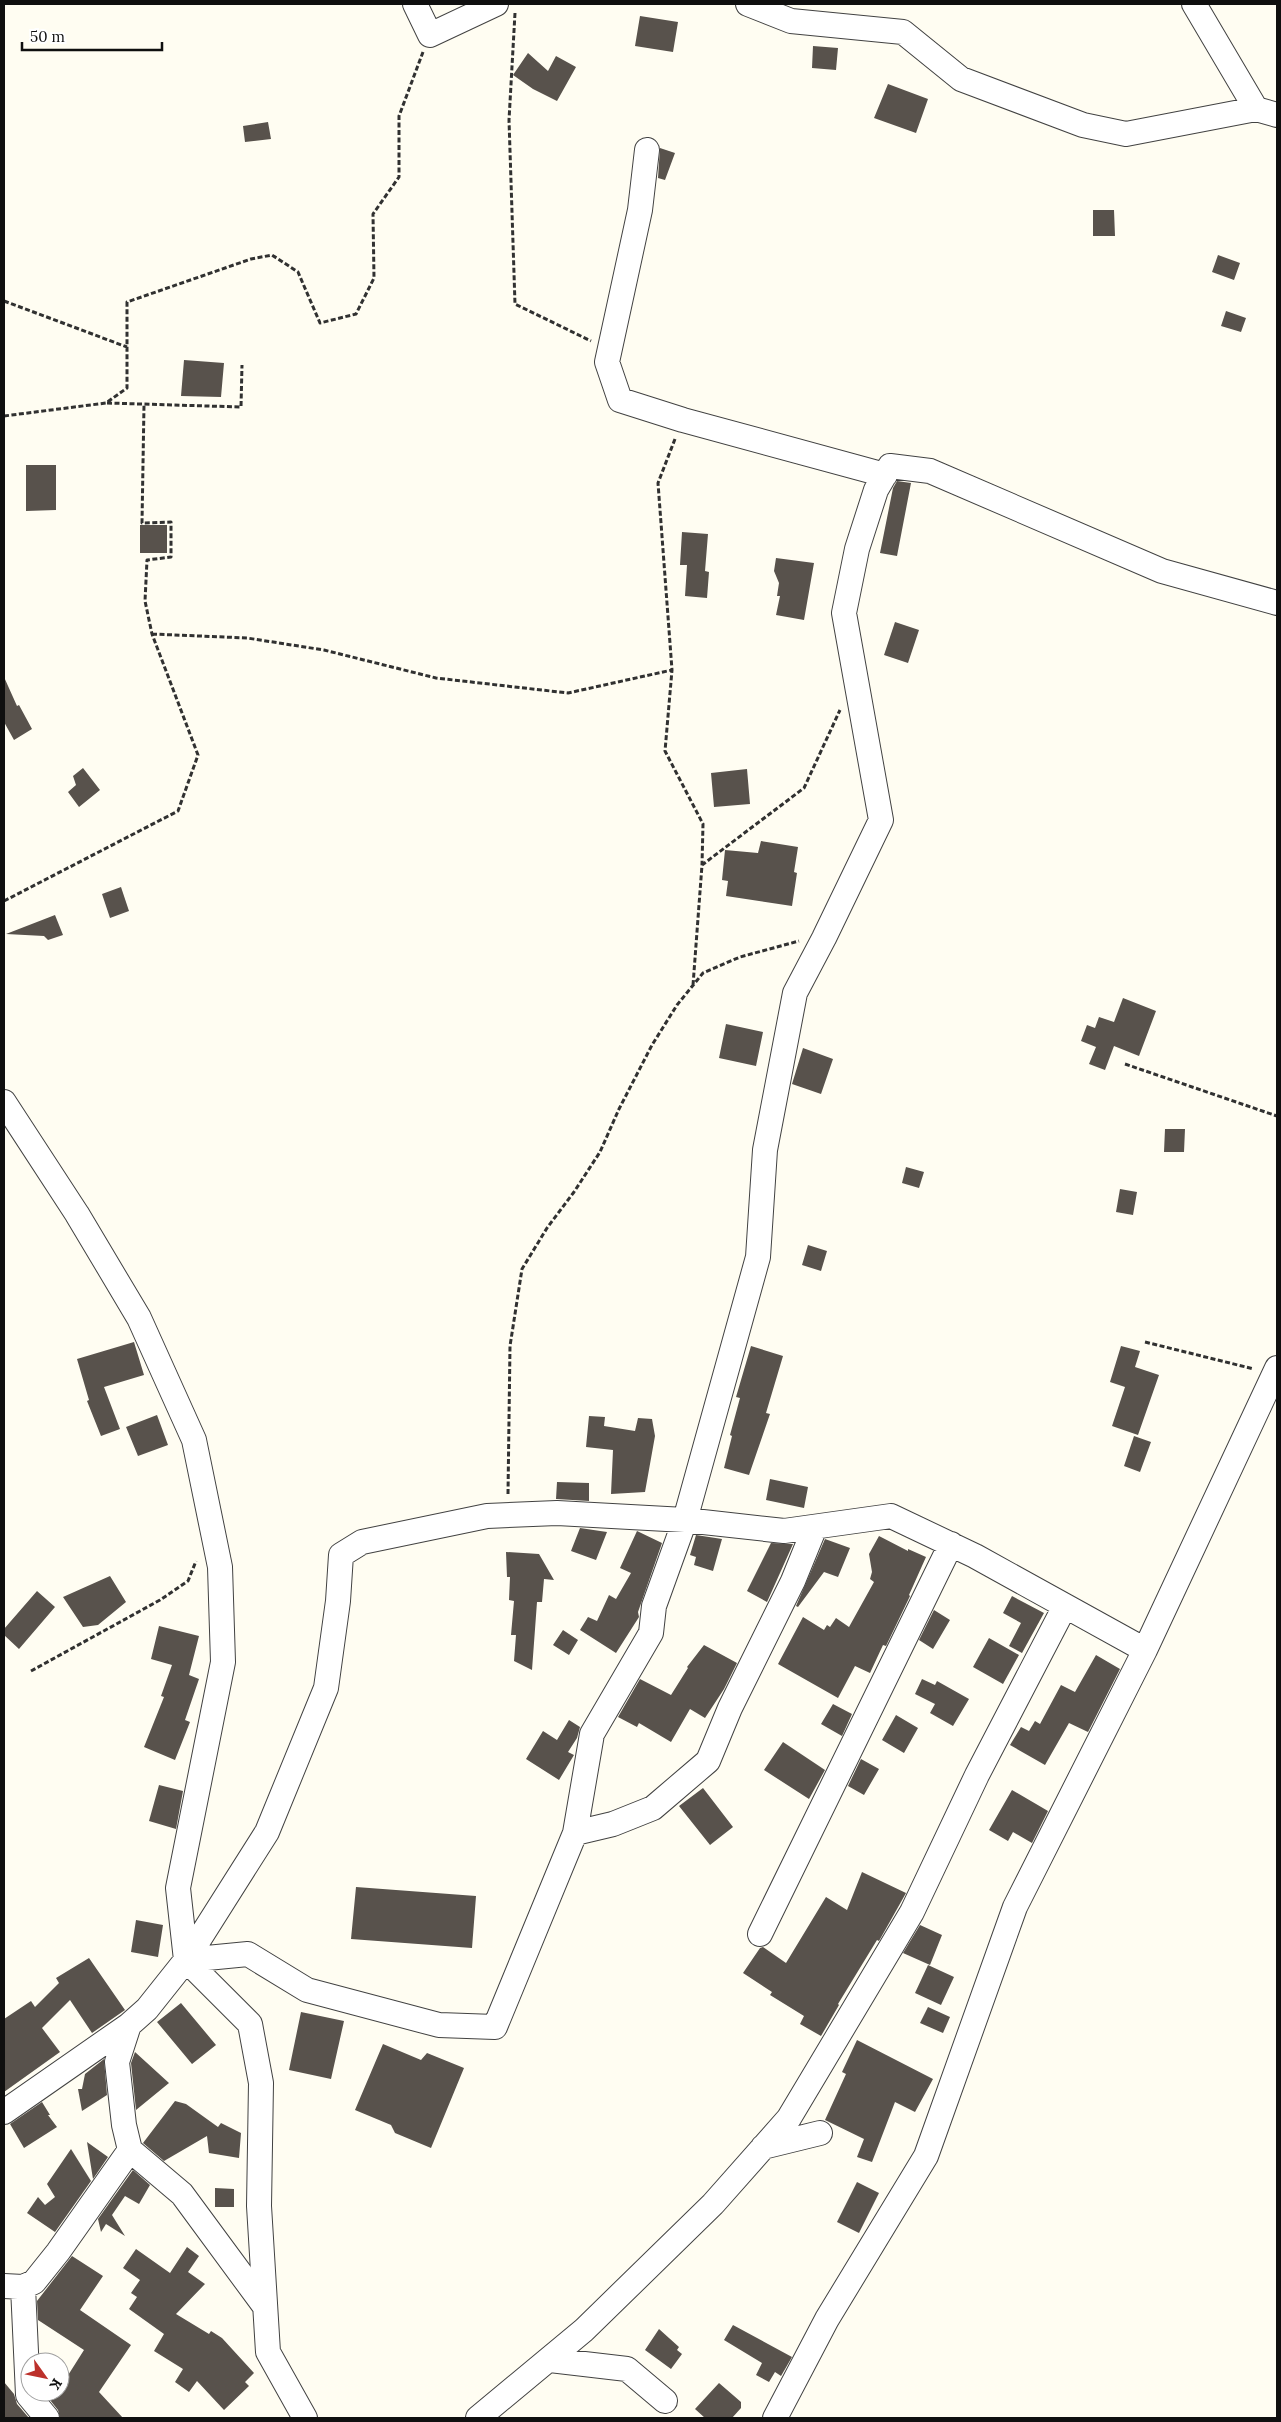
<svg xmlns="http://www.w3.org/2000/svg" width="1281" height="2422" viewBox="0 0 1281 2422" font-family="Lora,serif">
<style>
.building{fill:#58524c}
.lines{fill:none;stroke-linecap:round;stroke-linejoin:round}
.minor-casing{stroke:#424242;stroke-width:26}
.path{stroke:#313131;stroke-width:3;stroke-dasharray:5 2.5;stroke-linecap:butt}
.minor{stroke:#fff;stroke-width:24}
</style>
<rect width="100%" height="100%" fill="#fffdf2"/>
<path class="building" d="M640,16l38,6 -5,30 -38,-6z
M813,46l25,2 -2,22 -24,-2z
M528,53l20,18 8,-15 20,11 -19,34 -24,-12 -20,-14z
M888,84l40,15 -12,34 -42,-15z
M268,122l3,17 -26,3 -2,-16z
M660,148l15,5 -10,27 -7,-2z
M1093,210h21l1,26h-22z
M1218,255l22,8 -6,17 -22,-8z
M1226,311l20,7 -5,14 -20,-6z
M184,360l40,3 -3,34 -40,-1z
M26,465h30v45l-30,1z
M897,481l14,2 -14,73 -17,-3 13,-65z
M140,525h27v28h-27z
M682,532l26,2 -3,37 4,1 -2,26 -22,-2 2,-31h-7z
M776,558l38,5 -10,57 -28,-5 4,-19h-3l2,-13 -5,-12z
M895,622l24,8 -11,33 -24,-8z
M4,677l13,29 2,-1 13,24 -18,11 -10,-18z
M83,768l17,22 -21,17 -11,-15 8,-7 -3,-9z
M747,769l3,35 -36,3 -3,-34z
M761,841l37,6 -4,25 3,1 -5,33 -66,-10 2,-15 -6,-1 3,-30 33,3z
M121,887l8,24 -19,7 -8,-24z
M55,915l8,20 -15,5 -4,-4 -38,-2z
M1123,998l33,13 -17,45 -25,-10 -9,24 -16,-6 7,-17 -15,-6 6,-16 8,3 4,-11 15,5z
M726,1024l37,8 -7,34 -37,-8z
M803,1048l30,11 -12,35 -29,-10z
M1165,1129h20l-1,23h-20z
M906,1167l18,5 -5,16 -17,-5z
M1120,1189l17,3 -4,23 -17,-3z
M808,1245l19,6 -6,20 -19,-6z
M134,1342l10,33 -40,12 16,42 -19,7 -14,-35 2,-1 -12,-41z
M751,1346l32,10 -17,57 4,1 -21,61 -25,-7 8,-32 -2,-1 10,-37 -4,-1z
M1121,1346l19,5 -5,16 24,8 -21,60 -26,-9 13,-39 -15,-5z
M157,1415l11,30 -30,11 -12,-29z
M589,1416l16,1 -1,9 31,5 3,-13 14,1 3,17 -10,56 -34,2 2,-44 -27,-3z
M1134,1436l17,6 -11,30 -16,-6z
M770,1479l38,8 -4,21 -38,-8z
M557,1482l32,1v18l-33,-2z
M580,1528l27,4 -11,28 -25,-9z
M637,1531l25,12 -24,69 1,5 -23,36 -36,-23 8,-13 9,4 12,-26 7,4 15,-26 -11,-5z
M696,1535l26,4 -9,32 -19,-6 2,-8 -6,-2z
M879,1536l29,15v-2l18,8 -17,38 1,1 -24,50 -3,-1 -13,28 -15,-7 -17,32 -60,-34 25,-47 21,13 3,-5 3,2 6,-9 13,9 25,-45 -4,-3 2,-7 -3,-18z
M825,1539l25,9 -12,29 -14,-5 -26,35 -2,-1z
M771,1543l22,1 -26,58 -20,-11z
M506,1552l33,2 15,26 -10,-1 -2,23h-5l-5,68 -18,-9 2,-26h-5l3,-34 -5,-1 1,-23h-3z
M110,1576l16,26 -28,23 -15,2 -20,-30z
M37,1591l18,16 -36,42 -15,-14v-6z
M1012,1596l32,17 -22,40 -13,-7 12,-23 -18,-10z
M934,1610l16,10 -17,29 -14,-9z
M159,1626l40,10 -10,39 10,4 -14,41 5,2 -15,38 -31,-13 20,-50 -3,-1 11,-31 -21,-6z
M563,1630l15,10 -9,15 -16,-10z
M989,1638l30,17 -16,29 -30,-17z
M704,1645l33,18 -13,26 -19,29 -15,-9 -19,33 -32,-19 -2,4 -19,-10 22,-38 31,16 17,-27 -1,-1z
M1096,1655l24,14 -32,63 -19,-9 -24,42 -35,-20 11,-18 8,4 6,-10 5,3 21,-39 14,7z
M922,1679l13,6 2,-4 32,18 -16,27 -23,-13 5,-9 -20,-10z
M833,1704l19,10 -10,22 -21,-12z
M896,1715l22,13 -14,25 -22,-13z
M569,1720l11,7 -3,11 -9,14 6,3 -15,25 -33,-21 17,-28 14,9z
M783,1742l42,28 -16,29 -45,-29z
M861,1759l18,10 -15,26 -16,-9z
M159,1785l24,6 -7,38 -27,-8z
M703,1788l30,39 -23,18 -31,-39z
M1012,1790l36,21 -16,32 -19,-11 -5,9 -19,-11z
M862,1872l44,21 -27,48 -2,-1 -39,64 1,1 -18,31 -21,-12 4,-8 -34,-21 2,-3 -29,-19 17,-25 3,-1 23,16 40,-66 21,13z
M356,1887l120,9 -4,52 -121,-9z
M136,1920l27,5 -5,32 -27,-5z
M920,1925l22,10 -12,30 -27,-12z
M89,1958l36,52 -33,23 -22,-33 -28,28 18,24 -56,40v-73l27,-18 4,6 24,-24 -3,-5z
M928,1965l26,12 -13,28 -26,-12z
M181,2003l35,42 -24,19 -35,-42z
M928,2007l22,10 -7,16 -23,-10z
M301,2012l43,9 -13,58 -42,-9z
M857,2040l76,39 -18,33 -20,-10 -23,60 -15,-5 7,-18 -39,-19 21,-46 -4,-2z
M383,2044l38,16 6,-7 37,15 -33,80 -36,-15 -4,-8 -36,-15z
M135,2052l34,31 -33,27 -5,-47z
M104,2059l3,36 -25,16 -4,-22h4l3,-15z
M175,2101l11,3 32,23 3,-4 20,10 -2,25 -30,-5 -2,-17 -43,25 -21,-18z
M42,2102l8,13h-2l9,12 -33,21 -14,-24z
M87,2142l21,15 -15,22z
M71,2149l20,32 -36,51 -28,-19 11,-16 7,8 10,-8 -8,-13z
M133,2170l17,15 -11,19 -14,-8 -13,19 13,21 -19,-12 -5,8 -3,-13z
M857,2182l22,11 -20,40 -22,-11z
M215,2188l19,1v18h-19z
M187,2247l12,9 -11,16 17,12 -29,30 33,20 2,-3 11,7 32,35 -9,9 4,4 -25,24 -27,-29 -8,11 -14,-10 8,-13 -29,-18 10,-17 -35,-25 8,-12 -6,-4 9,-13 -17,-12 13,-19 34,24z
M72,2256l31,20 -23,34 51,35 -32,47 24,26h-63l-2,-8 -8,-10 10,-8 7,-11 -2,-1 19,-30 -46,-30 -1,-19z
M733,2325l59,32 -11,19 -6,-4 -6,10 -13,-7 6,-12 -38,-23z
M659,2329l20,18 -2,3 5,4 -11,15 -26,-19z
M4,2382l10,12 3,10 12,14h-25z
M719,2383l22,19v6l-9,10h-27l-10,-9z"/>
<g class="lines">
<g class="minor-casing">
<path id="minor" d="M415,4l15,31 66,-31
M748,4l43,17 112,11 58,47 122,46 43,9 130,-25 21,6
M1194,4l62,105
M647,150l-7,60 -33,152 13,38 63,20 202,55
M4,1102l73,112 62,104 55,122 26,127 3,95 -45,226 8,72 64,64 11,59 -2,123 9,146 37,66
M815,1527l-22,54 -63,127 -22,53 -55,47 -40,16 -38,9 17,-99 59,-101 3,-27 31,-86 73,-263 7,-107 30,-157 29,-55 57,-118 -37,-207 13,-64 19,-59 14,-24 40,5 232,100 115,32
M760,1934l191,-390
M186,1960l62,-6 59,36 132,35 56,2 80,-194
M4,2112l125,-87
M763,2147l57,-14
M130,2150l52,44 81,110
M4,2286l19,1 11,-5 24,-30 72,-102 -6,-25 -7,-63 12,-37 18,-16 39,-49 81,-128 59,-144 12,-87 3,-46 21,-13 125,-26 70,-3 128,7 99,11 107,-15 84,40 170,94
M23,2287l5,108 19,23
M550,2360l77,9 38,32
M478,2418l106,-88 129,-126 76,-86 123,-206 65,-137 88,-169
M775,2418l52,-99 99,-163 89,-249 130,-257 132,-282"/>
</g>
<path class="path" d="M515,13l-6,107 6,184 76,37
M4,301l123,46
M107,403l134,4 1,-42
M4,416l102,-13 21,-15v-86l124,-43 21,-4 26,17 22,51 36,-9 18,-36 -1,-64 26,-37v-61l24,-64
M675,439l-17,44 14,187 -7,81 38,73 -1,41
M152,634l95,4 77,12 112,28 132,15 104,-23
M4,901l174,-90 20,-56 -46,-121 -7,-33 2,-41 24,-3v-35l-29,1 2,-118
M693,985l9,-120 102,-77 36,-78
M1125,1064l152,52
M1145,1342l109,27
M508,1494l2,-148 12,-77 25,-41 27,-36 26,-40 19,-43 33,-64 25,-40 26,-32 37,-16 59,-16
M31,1671l129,-71 28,-19 8,-20"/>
<use href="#minor" class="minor"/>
</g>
<rect width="1281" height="2422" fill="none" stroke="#0f0f0f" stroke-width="10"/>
<g transform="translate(45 2377) rotate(123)"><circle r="24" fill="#ffffff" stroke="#9f9f9f"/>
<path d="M0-4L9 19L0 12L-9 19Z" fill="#bc302b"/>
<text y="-8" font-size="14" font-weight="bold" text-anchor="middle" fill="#0f0f0f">K</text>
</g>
<path d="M22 42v8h140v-8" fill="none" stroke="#0f0f0f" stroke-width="2.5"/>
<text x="30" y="42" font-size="15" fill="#0f0f0f" stroke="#ffffff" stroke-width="4" paint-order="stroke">50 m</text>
</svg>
